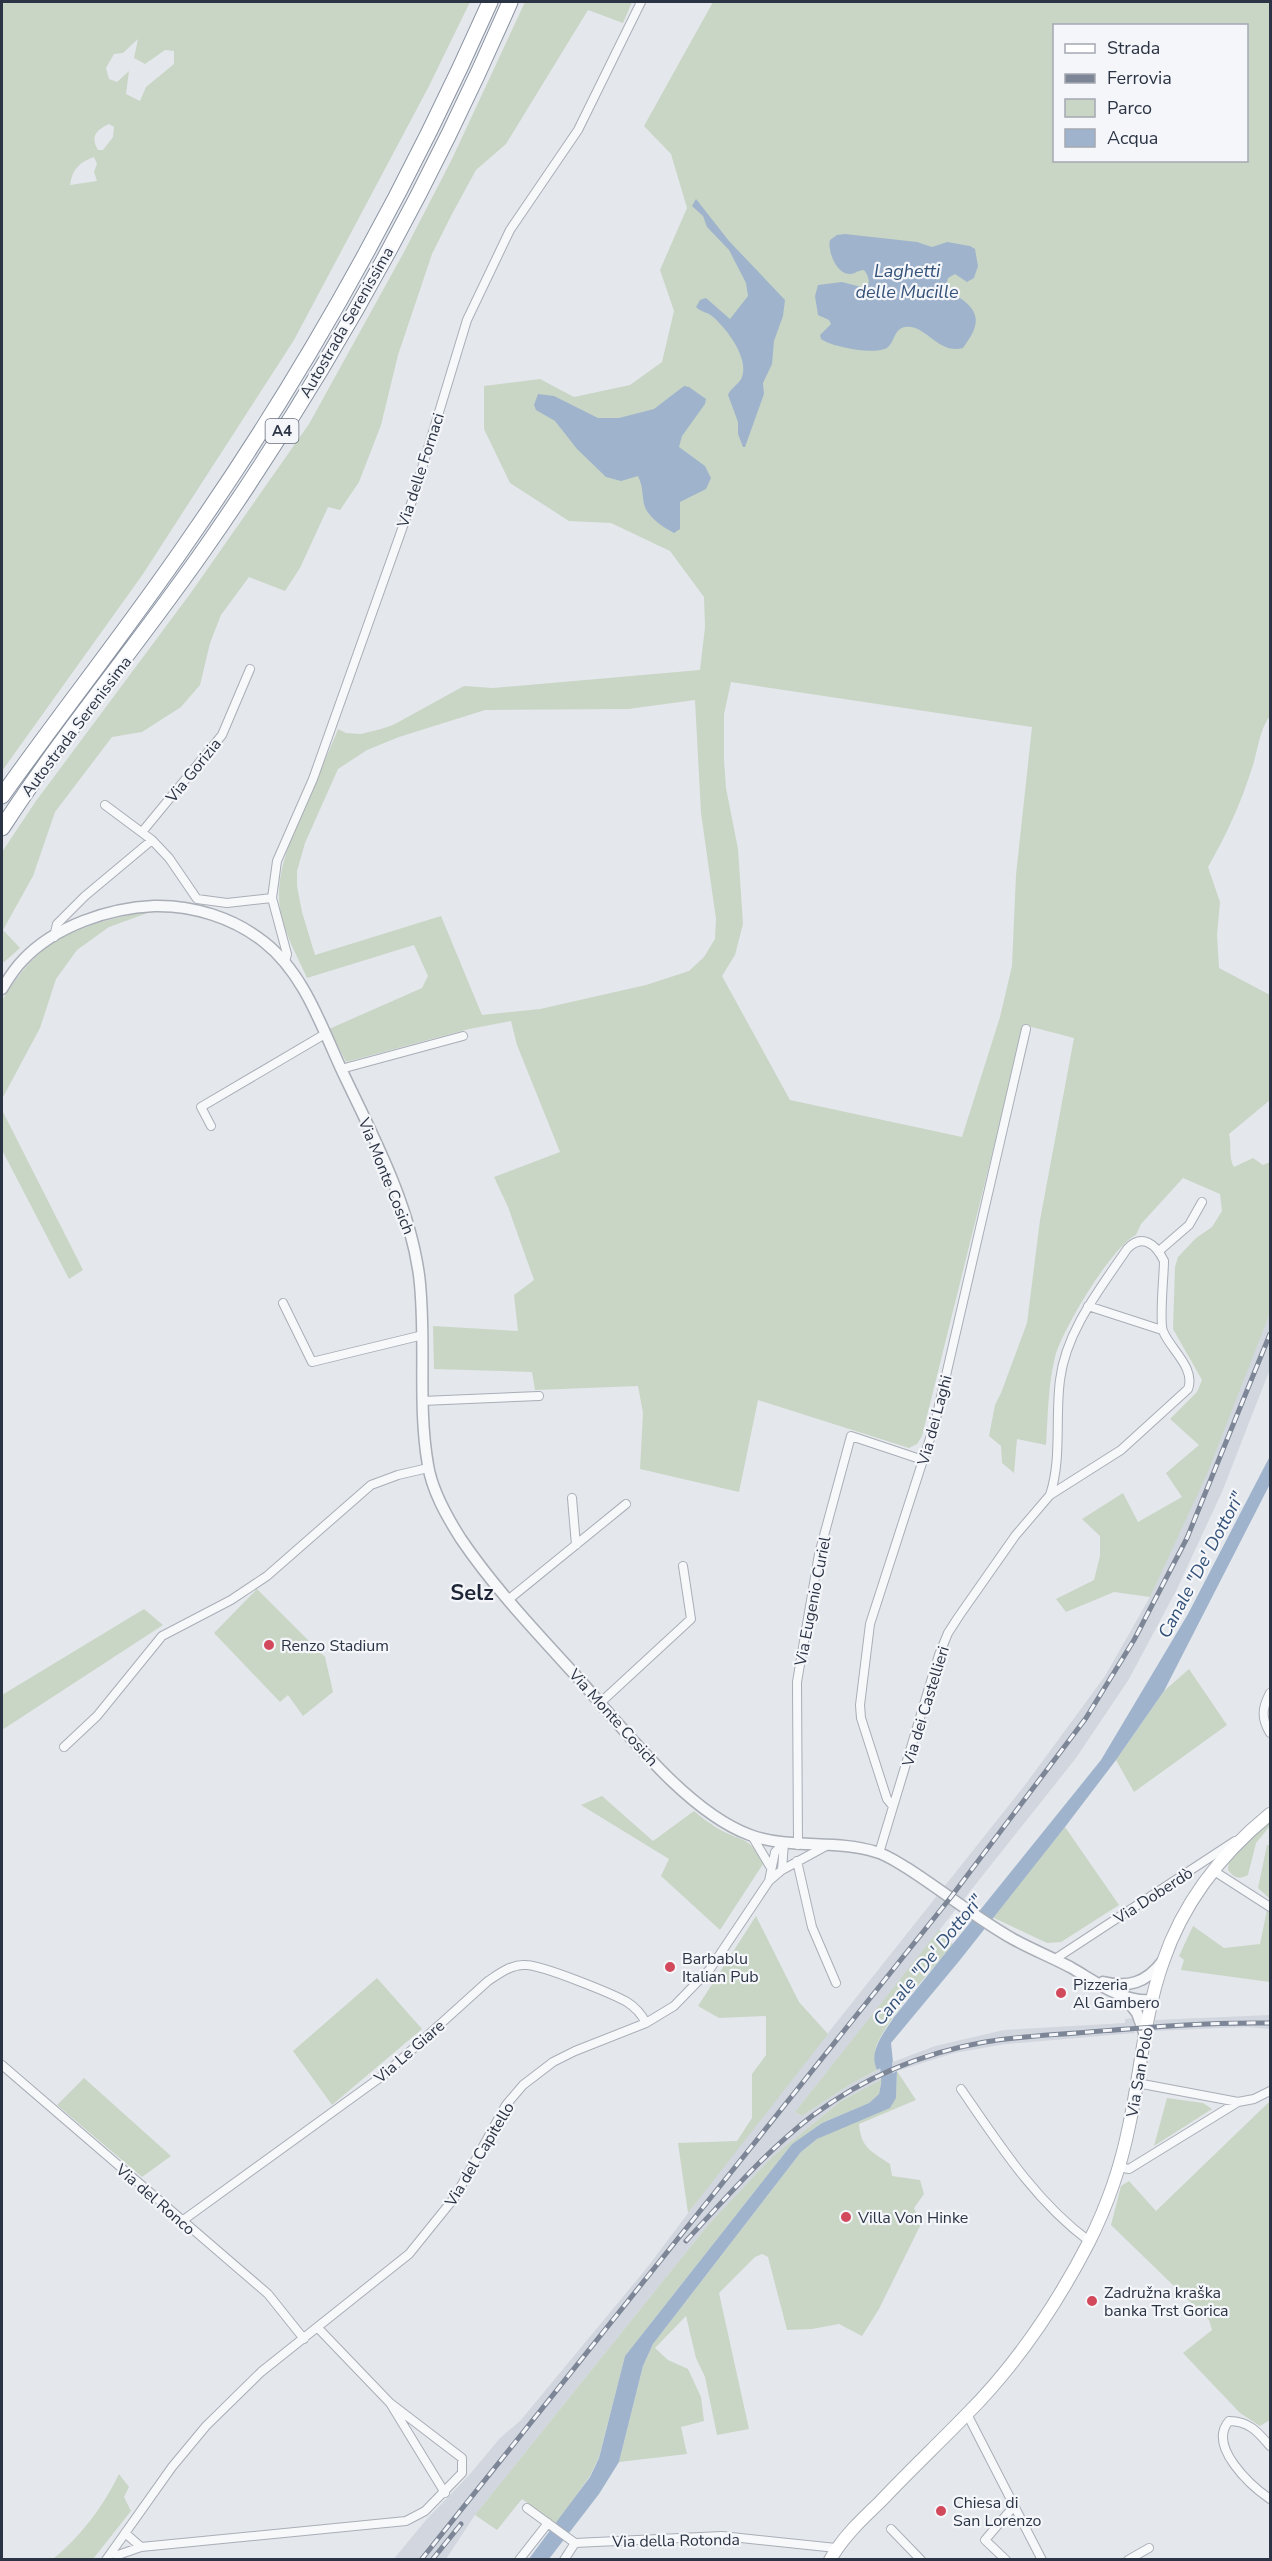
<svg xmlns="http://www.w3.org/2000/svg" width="1272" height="2561" viewBox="0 0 1272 2561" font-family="'Nunito Sans',sans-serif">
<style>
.built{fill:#d2d6de}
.green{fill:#c9d6c5;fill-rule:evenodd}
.water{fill:#9fb4cc}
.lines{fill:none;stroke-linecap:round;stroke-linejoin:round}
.canal{stroke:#9fb4cc;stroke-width:12}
.minor-casing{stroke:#a9aeb7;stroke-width:10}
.tertiary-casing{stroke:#a9aeb7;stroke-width:13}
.secondary-casing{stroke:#a9aeb7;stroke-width:14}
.motorway-casing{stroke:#8b94a3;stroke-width:17}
.minor{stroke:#f7f8fa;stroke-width:8}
.tertiary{stroke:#f7f8fa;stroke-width:10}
.secondary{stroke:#fff;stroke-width:12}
.motorway{stroke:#fff;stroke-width:15}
.rail-casing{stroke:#7d8696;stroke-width:5}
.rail{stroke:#f4f6f9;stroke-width:3;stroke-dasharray:9;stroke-linecap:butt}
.poi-dot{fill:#d1495b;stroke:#f4f6f9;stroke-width:2}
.labels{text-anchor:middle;stroke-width:4.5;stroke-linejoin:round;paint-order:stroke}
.shield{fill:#f4f6f9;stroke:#676e7b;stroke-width:1.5}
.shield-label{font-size:15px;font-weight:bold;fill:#2b3445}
.street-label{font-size:16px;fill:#2b3445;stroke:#f4f6f9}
.poi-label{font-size:16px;fill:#2b3445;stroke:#f4f6f9;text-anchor:start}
.water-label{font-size:18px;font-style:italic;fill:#34527a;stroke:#f4f6f9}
.district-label{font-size:22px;font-weight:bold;fill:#1d2536;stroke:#f4f6f9}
</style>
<rect width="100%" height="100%" fill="#e4e7ec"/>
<path class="built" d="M1270,1313v56l-48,123 -45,97 -48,90 -53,79 -281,354 7,4 47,-31 44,-23 42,-16 69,-16 121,-7v-4l8,-1 2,15 -129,11 -52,9 -57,18 -56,30 -69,56 -64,68 -233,290 -29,44 -53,1 33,-40 44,-46 30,-36 20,-17 126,-152 101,-134 278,-350 80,-109 45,-79z
M1270,2015v14l-23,-2 -94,4 2,-11z"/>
<path class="green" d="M2,2h468l-42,86 -134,252 -151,234 -141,197zM138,39l-4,19 11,6 20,-14 9,1v13l-28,23 -6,14 -14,-7 3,-23 -12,11 -8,-3 -3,-11 8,-14 9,-1zM109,124l5,3 -1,10 -10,13h-5c-8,-13 -2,-20 11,-26zM94,157l3,7 -3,8 3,9 -27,4c2,-16 10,-23 24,-28z
M525,2h107l-9,21 -35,-13 -82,134 -30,26 -24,44 -20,40 -34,101 -17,70 -22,57 -19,28 -12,-3 -28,61 -15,23 -36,-14 -28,38 -11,28 -10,42 -19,22 -39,25 -30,5 -57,75 -22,64 -30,54 17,18 -16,14 -2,-1v-109l34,-51 154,-207 119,-170 95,-172 48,-93z
M713,2h557v714c-11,14 -12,35 -18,52 -11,35 -26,68 -44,99l12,35 -3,33 2,33 51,27v105l-41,34c3,11 -1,23 5,33l19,-9 10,7 7,-3v151l-63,161 -57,123 -36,-5 -48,20 -10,-13 38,-19 6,-24v-20l-18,-17 41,-26 15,29 44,-25 -16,-24 33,-28 -29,-26 27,-27 5,-12 -29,-51 2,-62 3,-10 18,-19 16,-11 10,-16 -2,-17 -37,-16 -42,46 -5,11c-24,11 -74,95 -81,122 -7,28 -7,59 -9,88l-29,-6 -3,34 -12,-10 -1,-17 -12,-10 6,-31 6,-12 26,-70 13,-103 34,-182 -50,-13 -102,411 -5,8 -8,4 -151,-48 -19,92 -99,-23 3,-56 -5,-27 -103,4 -3,-18 -98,-3 -1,-43 85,5 -4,-36 20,-15 -26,-73 -14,-30 66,-25 -43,-107 -6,-24 -42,8 -123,33 -17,-33 93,-41 6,-12 -14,-31 -107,33c-11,-25 -27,-52 -28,-79 -2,-50 41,-122 59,-170l8,4 15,1 20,-5 12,-4 71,-39 29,2 207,-18 5,-43 -1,-30 -34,-46 -59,-28 -42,-2 -59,-38 -26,-54v-43l56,-7 34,18 56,-12 32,-23 12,-51 -14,-41 27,-62 -16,-54 -27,-28zM1054,26h192v134h-192zM731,682l301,45 -16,148 -4,91 -12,51 -38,120 -172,-37 -68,-124 13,-21 8,-31 -5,-75 -12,-61 -2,-28v-46zM695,700l6,113 15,106 -1,20 -11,18 -15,14 -43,14 -106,24 -58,6 -41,-99 -126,39 -13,-43 -5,-26v-15l8,-28 33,-74 29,-19 32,-13 86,-27 143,-1z
M153,911l-44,16 -32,23 -21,29 -16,49 -38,71v-99c10,-16 23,-34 38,-47 27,-25 77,-37 113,-42z
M2,1110l81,160 -14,9 -67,-129z
M257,1589l68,68 8,35 -30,24 -15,-21 -8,7 -66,-69z
M144,1609l19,16 -161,105v-35z
M1189,1669l38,56 -93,67 -18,-32 48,-69z
M602,1796l51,45 41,-30c7,6 15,12 23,17 25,15 32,6 46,36l-43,66 -59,-54 8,-17 -88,-54z
M1270,1820v6l-14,17 -8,32c-9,5 -14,3 -20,-5 0,-20 29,-38 42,-50z
M1065,1827l54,78 -58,37 -14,1 -55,-26z
M1267,1845h3v54l-12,-11z
M1267,1910l3,1v71l-89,-12 3,-10 -5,-4 14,-30 31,22 36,-4z
M756,1916l43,86 29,32 -140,179 -10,-70 59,-2 15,-23v-44l14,-19v-39l-47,2 -21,-12z
M939,1930l14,14c-24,30 -58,64 -75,98 -4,7 -4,21 -1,28l-28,15 -47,31 -7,-4z
M377,1978l45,51 -90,76 -39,-54z
M897,2071l19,29 -57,24c2,24 12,27 31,40l2,12 28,4 4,14 -10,14 7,16 -42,85 -17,27 -23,-12 -27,5 -25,1 -19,-73 -6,-3 -7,3 -36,36 30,136 -32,6 -12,-58 -9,-19 -10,-42 -31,32 13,12 20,9 13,28 3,24 -23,6 6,27 -68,8 24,-96 10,-22 148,-192 16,-13 79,-41z
M84,2078l87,78 -29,21 -85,-72z
M882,2079l-3,15 -10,9 -47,20 -30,21 -167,212 -26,101 -9,19 -34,48 -34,-25 -25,31 -22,-15 233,-290 64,-68 69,-56z
M1167,2098l36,5 9,6 -58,37z
M1270,2101v319l-10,6 -20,-13 -57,-60 29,-23 -3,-10 -98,-95 10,-39 8,-5 27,30z
M119,2474l10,13 -5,10 7,14 -38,48h-40c28,-23 50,-52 66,-85z"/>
<path class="water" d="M696,199l33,42 56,59 -2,16 -9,25 -2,23 -9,19 1,11 -19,53h-2l-5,-13v-12l-10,-27c3,-8 11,-10 14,-18 7,-20 -16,-49 -30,-61 -5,-4 -11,-4 -16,-9l4,-7 6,-2 24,21 18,-23 -2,-13 -17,-33 -22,-23 -4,-11 -11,-10z
M845,234l72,8 15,5 15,-5 23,4 5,3 3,17 -4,12 -7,4 -12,-8 -7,4 -2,8c3,8 8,7 14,12 24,16 17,31 3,50 -25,7 -38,-25 -58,-21 -11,2 -10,14 -17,20 -9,9 -57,0 -67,-8l-1,-4 11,-11 -2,-4 -11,-5 -3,-19 3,-11 24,-3 23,6c7,-4 3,-13 -1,-18 -6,0 -9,4 -14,4 -13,1 -23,-23 -20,-34l7,-5z
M684,386l5,1 17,12 -1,5 -23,32 -3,11 26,19 6,12 -5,11 -26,13v27l-6,4c-11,-6 -27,-16 -30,-29 -2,-10 -1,-18 -6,-28l-17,5 -15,-4 -29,-28 -22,-28 -19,-11 -2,-5 4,-11 16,2 44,22h21l35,-9z
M1270,1456v28l-106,207 -48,69 -51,67 -105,133 -69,83 2,19 -16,8c-9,-19 7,-37 17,-53l207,-257 87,-146z
M897,2071l-1,27 -6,10 -73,31 -16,13 -148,192 -10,22 -24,96 -20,32 -50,65 -21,1 62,-83 9,-19 26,-102 167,-212 30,-21 47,-20 10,-9 3,-15z"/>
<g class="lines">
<path class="canal" d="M885,2051l3,39"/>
<g class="minor-casing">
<path id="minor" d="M105,805l47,35 17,18 28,41 30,4 45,-5
M142,832l80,-97 28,-66
M54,937l3,-13 28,-28 67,-56
M285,962l2,-8 -15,-56 5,-37 36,-82 99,-278 55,-181 43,-90 68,-100 63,-128
M341,1069l122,-33
M211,1126l-10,-19 124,-73
M1159,1251l30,-26 13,-23
M283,1303l29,59 111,-27
M1088,1306l74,24
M422,1401l117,-5
M572,1498l4,47
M508,1600l118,-96
M1270,1693c-8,15 -9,25 0,40
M600,1703l91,-84 -8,-53
M64,1747l33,-31 65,-80 69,-36 36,-24 104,-91 27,-10 30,-7
M892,1805l-5,-6 -26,-81 -1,-13 10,-81 65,-201 91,-394
M752,1836l19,32
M798,1845l-1,-163 22,-128 32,-118 72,24
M879,1853l60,-198 9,-22 11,-17 56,-80 35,-41 71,-45 67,-61c8,-21 -18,-40 -25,-58 -4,-10 1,-56 1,-70 -8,-17 -22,-28 -37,-12 -27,40 -61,82 -67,131 -5,38 2,79 -10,115
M797,1861l15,66 24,56
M782,1870l2,-27
M1214,1871l56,36
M769,1881l6,-29 9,-9
M1055,1959l180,-118
M2,2065l266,229 36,45
M1137,2083l101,19 16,-3 16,-8
M961,2089c38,55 74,112 128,152
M1118,2167l11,2 109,-67
M182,2221l203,-147 103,-93c12,-8 24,-17 38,-16 16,0 87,29 101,37 8,5 15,13 19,21
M318,2328l72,75 55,90
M967,2414l75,146
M1270,2446c-12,-14 -21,-25 -41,-25 -22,25 22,65 41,78
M527,2508l48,35 147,-7 114,12
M891,2529l30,31
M125,2533l16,14
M111,2553l7,2 23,-8 265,-26 19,-10 37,-38v-15l-72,-55
M106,2560l66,-93 34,-41 55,-54 148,-118 46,-57 51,-92 17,-20 30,-23 22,-11 71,-28 28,-17 36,-37 59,-88 13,-11 44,-24
M519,2560l29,-37
M564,2560l11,-17
M1006,2560l-21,-20 29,-34
M1128,2560l21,-12"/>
</g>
<g class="tertiary-casing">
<path id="tertiary" d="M2,989c6,-10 13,-21 21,-29 32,-34 86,-52 131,-54 39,-1 80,12 110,36 40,31 58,86 79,131 31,65 66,130 76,202 8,63 -2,128 9,190 4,26 19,52 33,74 34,50 76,94 117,139 45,50 109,134 172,157 41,15 85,4 126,17 11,3 21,10 31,16 36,23 69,50 106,71 18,10 38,18 57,28 25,14 52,36 82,33
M1103,1982c25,6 43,1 59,-20
M1126,1999l11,14 8,22"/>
</g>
<g class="secondary-casing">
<path id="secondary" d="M830,2560c12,-22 32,-41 50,-58 28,-30 58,-58 86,-87 50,-50 91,-111 123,-173 18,-36 32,-76 40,-116 12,-54 15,-111 34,-164 20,-59 59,-109 107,-148"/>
</g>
<g class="motorway-casing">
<path id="motorway" d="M2,796c61,-86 128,-170 188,-258 117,-168 217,-349 300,-536
M2,828c63,-97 138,-186 204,-281 119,-171 221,-354 304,-545"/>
</g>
<use href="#minor" class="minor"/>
<use href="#tertiary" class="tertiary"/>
<use href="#secondary" class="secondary"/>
<use href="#motorway" class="motorway"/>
<g class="rail-casing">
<path id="rail" d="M686,2241c40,-43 79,-89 126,-125 51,-38 110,-63 173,-74 34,-6 70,-7 104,-10 61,-5 121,-10 181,-9
M421,2560l530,-663 135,-179 48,-78 53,-102 83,-204
M432,2560l29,-36"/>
</g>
<use href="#rail" class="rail"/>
</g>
<g class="poi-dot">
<circle cx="269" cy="1645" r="6"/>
<circle cx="670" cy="1967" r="6"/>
<circle cx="1061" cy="1993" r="6"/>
<circle cx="846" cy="2217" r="6"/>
<circle cx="1092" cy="2301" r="6"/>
<circle cx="941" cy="2511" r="6"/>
</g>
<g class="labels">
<rect class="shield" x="265.5" y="419" width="33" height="24" rx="4.5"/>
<g class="shield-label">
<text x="282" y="436">A4</text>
</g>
<g class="street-label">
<text transform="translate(346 322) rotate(-60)" y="6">Autostrada Serenissima</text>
<text transform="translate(420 470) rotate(-72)" y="6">Via delle Fornaci</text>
<text transform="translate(76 726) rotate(-53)" y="6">Autostrada Serenissima</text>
<text transform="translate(193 770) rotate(-51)" y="6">Via Gorizia</text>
<text transform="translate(387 1176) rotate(68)" y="6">Via Monte Cosich</text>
<text transform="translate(934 1420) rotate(-75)" y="6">Via dei Laghi</text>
<text transform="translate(812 1601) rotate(-79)" y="6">Via Eugenio Curiel</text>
<text transform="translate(925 1706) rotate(-73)" y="6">Via dei Castellieri</text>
<text transform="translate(614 1717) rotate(48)" y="6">Via Monte Cosich</text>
<text transform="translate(1153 1895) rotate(-33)" y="6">Via Doberdò</text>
<text transform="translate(409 2051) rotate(-41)" y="6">Via Le Giare</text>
<text transform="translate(1139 2072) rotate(-80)" y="6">Via San Polo</text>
<text transform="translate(479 2154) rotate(-59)" y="6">Via del Capitello</text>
<text transform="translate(156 2199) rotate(41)" y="6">Via del Ronco</text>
<text transform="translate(676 2540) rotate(-1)" y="6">Via della Rotonda</text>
</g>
<g class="poi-label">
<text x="281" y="1651">Renzo Stadium</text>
<text x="682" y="1964">Barbablu<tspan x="682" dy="18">Italian Pub</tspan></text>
<text x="1073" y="1990">Pizzeria<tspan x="1073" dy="18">Al Gambero</tspan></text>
<text x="858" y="2223">Villa Von Hinke</text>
<text x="1104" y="2298">Zadružna kraška<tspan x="1104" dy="18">banka Trst Gorica</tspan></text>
<text x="953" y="2508">Chiesa di<tspan x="953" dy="18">San Lorenzo</tspan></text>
</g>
<g class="water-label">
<text x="907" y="277">Laghetti<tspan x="907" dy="21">delle Mucille</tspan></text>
<text transform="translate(1201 1565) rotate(-62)" y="6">Canale "De' Dottori"</text>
<text transform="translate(928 1960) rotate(-51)" y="6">Canale "De' Dottori"</text>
</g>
<g class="district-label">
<text x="472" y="1600">Selz</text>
</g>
</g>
<rect width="1272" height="2561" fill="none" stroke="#2b3445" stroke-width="6"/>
<rect x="1053" y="24" width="195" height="138" fill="#f4f6f9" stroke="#a4a8b1" stroke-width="1.5"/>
<rect x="1065" y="44" width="30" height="9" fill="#ffffff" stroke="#a4a8b1" stroke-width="1.5"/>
<text x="1107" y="54" font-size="18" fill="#2b3445">Strada</text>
<rect x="1065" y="74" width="30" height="9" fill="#7d8696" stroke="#a4a8b1" stroke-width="1.5"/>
<text x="1107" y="84" font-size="18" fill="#2b3445">Ferrovia</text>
<rect x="1065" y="99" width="30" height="18" fill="#c9d6c5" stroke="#a4a8b1" stroke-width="1.5"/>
<text x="1107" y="114" font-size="18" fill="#2b3445">Parco</text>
<rect x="1065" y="129" width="30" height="18" fill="#9fb4cc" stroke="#a4a8b1" stroke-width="1.5"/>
<text x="1107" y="144" font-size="18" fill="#2b3445">Acqua</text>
</svg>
